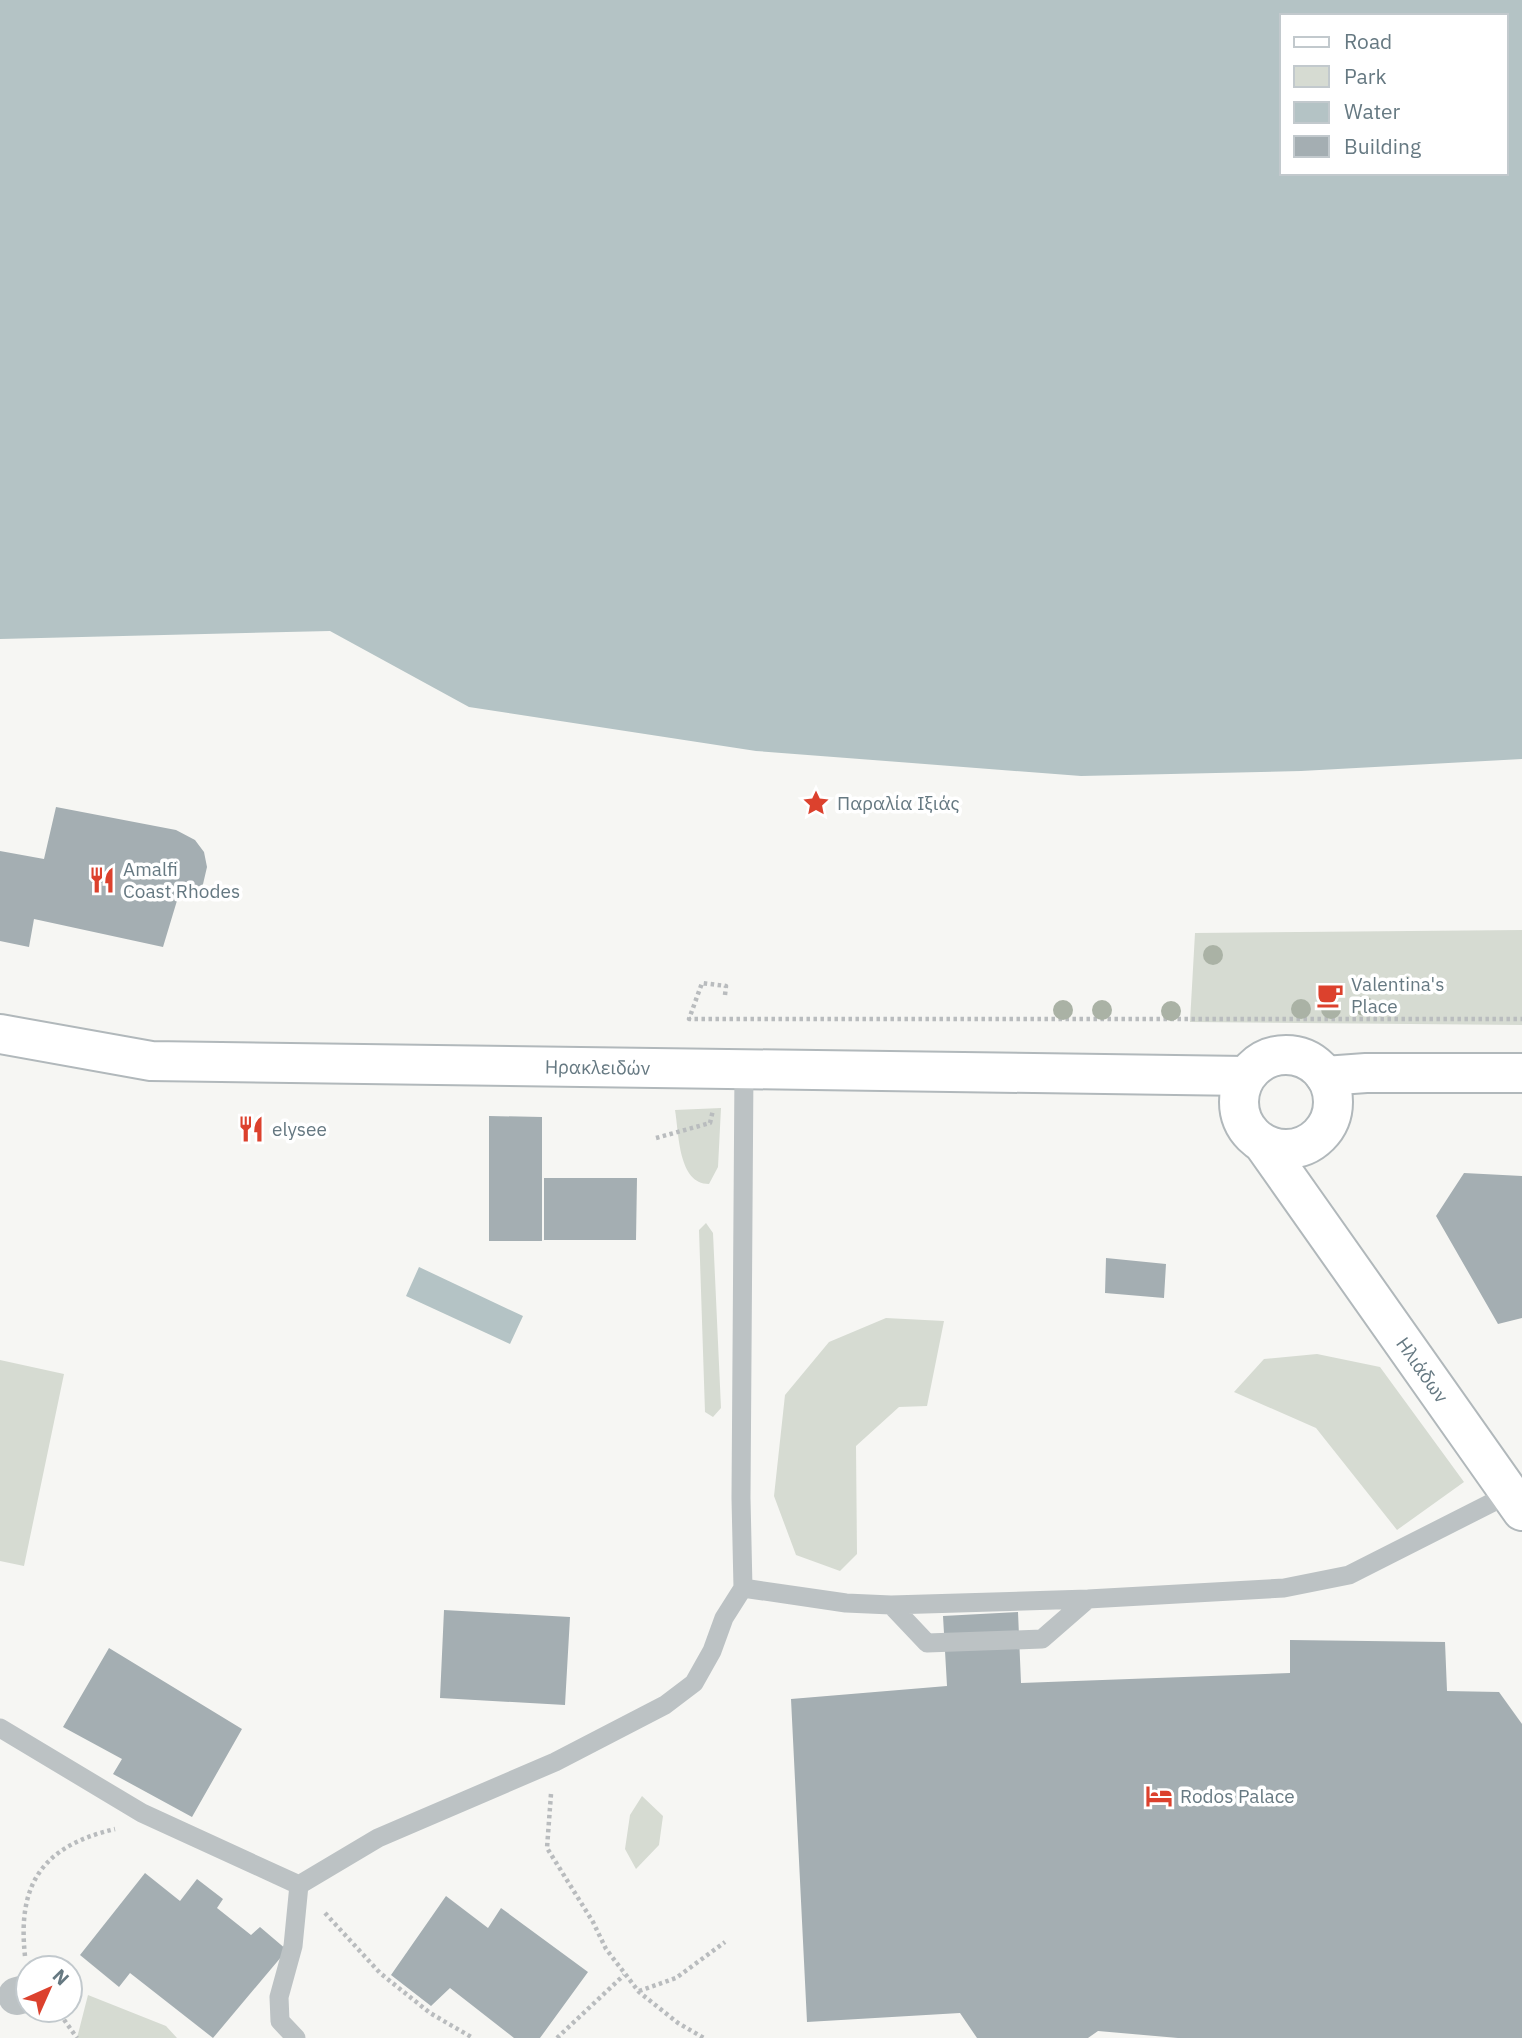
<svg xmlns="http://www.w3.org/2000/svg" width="1522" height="2038" viewBox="0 0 1522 2038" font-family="'IBM Plex Sans',sans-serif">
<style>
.green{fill:#d6dbd2}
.water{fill:#b4c3c5;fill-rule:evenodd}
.building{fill:#a4aeb2}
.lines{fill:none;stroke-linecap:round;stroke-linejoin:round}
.secondary-casing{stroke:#b1b8bb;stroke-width:42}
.path{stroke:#b9bcbe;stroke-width:4.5;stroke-dasharray:3.5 3.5;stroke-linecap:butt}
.lane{stroke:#bcc2c4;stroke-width:19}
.street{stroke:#bcc2c4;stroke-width:38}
.secondary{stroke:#fff;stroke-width:38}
.tree{fill:#aab2a5}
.labels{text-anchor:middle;stroke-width:7;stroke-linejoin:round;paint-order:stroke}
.poi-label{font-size:19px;fill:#667982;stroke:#fff;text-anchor:start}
.street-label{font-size:19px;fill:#667982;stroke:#fff}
</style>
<rect width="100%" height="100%" fill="#f6f6f3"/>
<path class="green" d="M1522,930v95l-332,-3 5,-89z
M721,1108l-3,59 -9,17c-31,0 -30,-51 -34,-74z
M706,1223l7,10 8,175 -8,9 -8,-5 -6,-182z
M886,1318l58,3 -17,85 -28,1 -43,39 1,108 -17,17 -44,-16 -22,-59 11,-101 44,-53z
M1317,1354l63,13 84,115 -67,48 -81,-102 -82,-36 30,-33z
M0,1360l64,14 -40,192 -24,-5z
M642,1796l21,20 -4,29 -23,24 -11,-20 5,-34z
M88,1995l78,31 11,12h-100z"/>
<path class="water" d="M0,0h1522v759l-221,12 -220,5 -325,-25 -287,-44 -139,-76 -330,8zM1282,16h224v157h-224z
M419,1267l104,49 -13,28 -104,-48z"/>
<path class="building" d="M56,807l120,23 19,10 9,12 3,15 -7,30 -21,-3 -16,53 -129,-28 -5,28 -29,-6v-90l44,8z
M489,1116l53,1v124h-53z
M1464,1173l58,3v142l-24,6 -62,-108z
M544,1178h93l-1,62h-92z
M1106,1258l60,6 -2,34 -59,-5z
M444,1610l126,7 -5,88 -125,-7z
M1018,1612l3,71 269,-10v-33l155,2 2,49 52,1 23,32v314h-344l-80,-7 -10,7h-111l-17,-25 -153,9 -16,-323 156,-13 -4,-70z
M109,1648l133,81 -50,88 -79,-43 9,-15 -59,-32z
M145,1873l35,28 17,-22 26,20 -6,9 34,27 9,-8 27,23 -74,88 -83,-65 -11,14 -39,-32z
M446,1896l42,32 13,-20 87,64 -48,66h-26l-64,-50 -19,18 -40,-31z"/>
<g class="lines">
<g class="secondary-casing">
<g id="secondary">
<path id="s1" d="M0,1034l151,27 1095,15"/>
<circle cx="1286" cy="1102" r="47"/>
<path d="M1325,1076l41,-3h156"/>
<path id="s2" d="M1264,1145l258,366"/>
</g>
</g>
<path class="path" d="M725,995l1,-9 -24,-3 -13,36h833
M656,1138l54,-15 3,-13
M551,1794l-4,54 46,74 13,27 33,43 39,31 26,15
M325,1913l55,60 50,40 43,25
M25,1956c-8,-73 18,-110 90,-127
M639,1991l37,-13 49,-36
M60,2014l17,24
M557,2038l67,-63"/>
<path class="lane" d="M743,1588l103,15 45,2 197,-6 196,-11 65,-13 160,-81
M891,1605l36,38 115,-4 46,-40
M0,1728l142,85 157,72
M296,2038l-16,-17 -1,-24 14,-51 6,-61 79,-47 177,-76 110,-57 29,-22 18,-32 12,-33 19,-30 -2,-90 3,-430"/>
<path class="street" d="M17,1996l11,-3"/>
<use href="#secondary" class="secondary"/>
</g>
<g class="tree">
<circle cx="1213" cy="955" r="10"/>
<circle cx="1364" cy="1006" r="10"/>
<circle cx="1301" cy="1009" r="10"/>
<circle cx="1331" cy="1009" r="10"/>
<circle cx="1063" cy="1010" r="10"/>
<circle cx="1102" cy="1010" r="10"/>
<circle cx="1171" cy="1011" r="10"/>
</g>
<defs>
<g id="sight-bare" transform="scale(2.1)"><path d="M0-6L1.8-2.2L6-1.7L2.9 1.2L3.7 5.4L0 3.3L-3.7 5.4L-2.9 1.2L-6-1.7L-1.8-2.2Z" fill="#dc412d" stroke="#fff" stroke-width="2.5" paint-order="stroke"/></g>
<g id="restaurant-bare" transform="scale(2.1)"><path d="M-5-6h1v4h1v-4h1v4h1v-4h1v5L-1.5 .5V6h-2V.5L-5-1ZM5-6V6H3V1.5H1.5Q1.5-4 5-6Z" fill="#dc412d" stroke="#fff" stroke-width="2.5" paint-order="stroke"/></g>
<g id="cafe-bare" transform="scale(2.1)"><path d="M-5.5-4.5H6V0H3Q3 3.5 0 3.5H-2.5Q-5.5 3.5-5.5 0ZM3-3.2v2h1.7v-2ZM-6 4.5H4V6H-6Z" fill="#dc412d" stroke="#fff" stroke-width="2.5" paint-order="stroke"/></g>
<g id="hotel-bare" transform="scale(2.1)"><path d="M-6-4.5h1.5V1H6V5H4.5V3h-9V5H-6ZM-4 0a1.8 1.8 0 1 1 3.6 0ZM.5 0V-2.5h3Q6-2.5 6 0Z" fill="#dc412d" stroke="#fff" stroke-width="2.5" paint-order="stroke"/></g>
</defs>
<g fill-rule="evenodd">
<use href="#sight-bare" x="816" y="803"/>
<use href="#restaurant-bare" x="102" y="880"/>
<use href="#cafe-bare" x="1330" y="995"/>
<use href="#restaurant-bare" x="251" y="1129"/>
<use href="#hotel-bare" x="1159" y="1796"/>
</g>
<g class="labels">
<g class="poi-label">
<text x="837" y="810">Παραλία Ιξιάς</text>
<text x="123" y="876">Amalfi<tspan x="123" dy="22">Coast Rhodes</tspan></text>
<text x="1351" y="991">Valentina's<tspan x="1351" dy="22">Place</tspan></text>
<text x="272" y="1136">elysee</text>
<text x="1180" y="1803">Rodos Palace</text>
</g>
<g class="street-label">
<text dy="7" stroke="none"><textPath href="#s1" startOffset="600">Ηρακλειδών</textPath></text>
<text dy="7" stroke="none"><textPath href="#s2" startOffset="275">Ηλιάδων</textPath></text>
</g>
</g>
<rect x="1280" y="14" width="228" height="161" fill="#ffffff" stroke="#c2c9cd" stroke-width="2"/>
<rect x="1294" y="37" width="35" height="10" fill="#ffffff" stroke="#c2c9cd" stroke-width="2"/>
<text x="1344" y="49" font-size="21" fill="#667982">Road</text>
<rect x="1294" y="66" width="35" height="21" fill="#d6dbd2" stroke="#c2c9cd" stroke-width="2"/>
<text x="1344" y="84" font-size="21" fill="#667982">Park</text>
<rect x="1294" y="102" width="35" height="21" fill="#b4c3c5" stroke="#c2c9cd" stroke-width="2"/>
<text x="1344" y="119" font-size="21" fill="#667982">Water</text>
<rect x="1294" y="136" width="35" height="21" fill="#a4aeb2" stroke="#c2c9cd" stroke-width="2"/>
<text x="1344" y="154" font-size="21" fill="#667982">Building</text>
<g transform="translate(49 1989) rotate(45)"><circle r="33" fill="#ffffff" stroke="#c2c9cd" stroke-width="2"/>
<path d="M0-5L12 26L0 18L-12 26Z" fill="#dc412d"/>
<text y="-10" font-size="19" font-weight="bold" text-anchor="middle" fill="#667982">N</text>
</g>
</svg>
